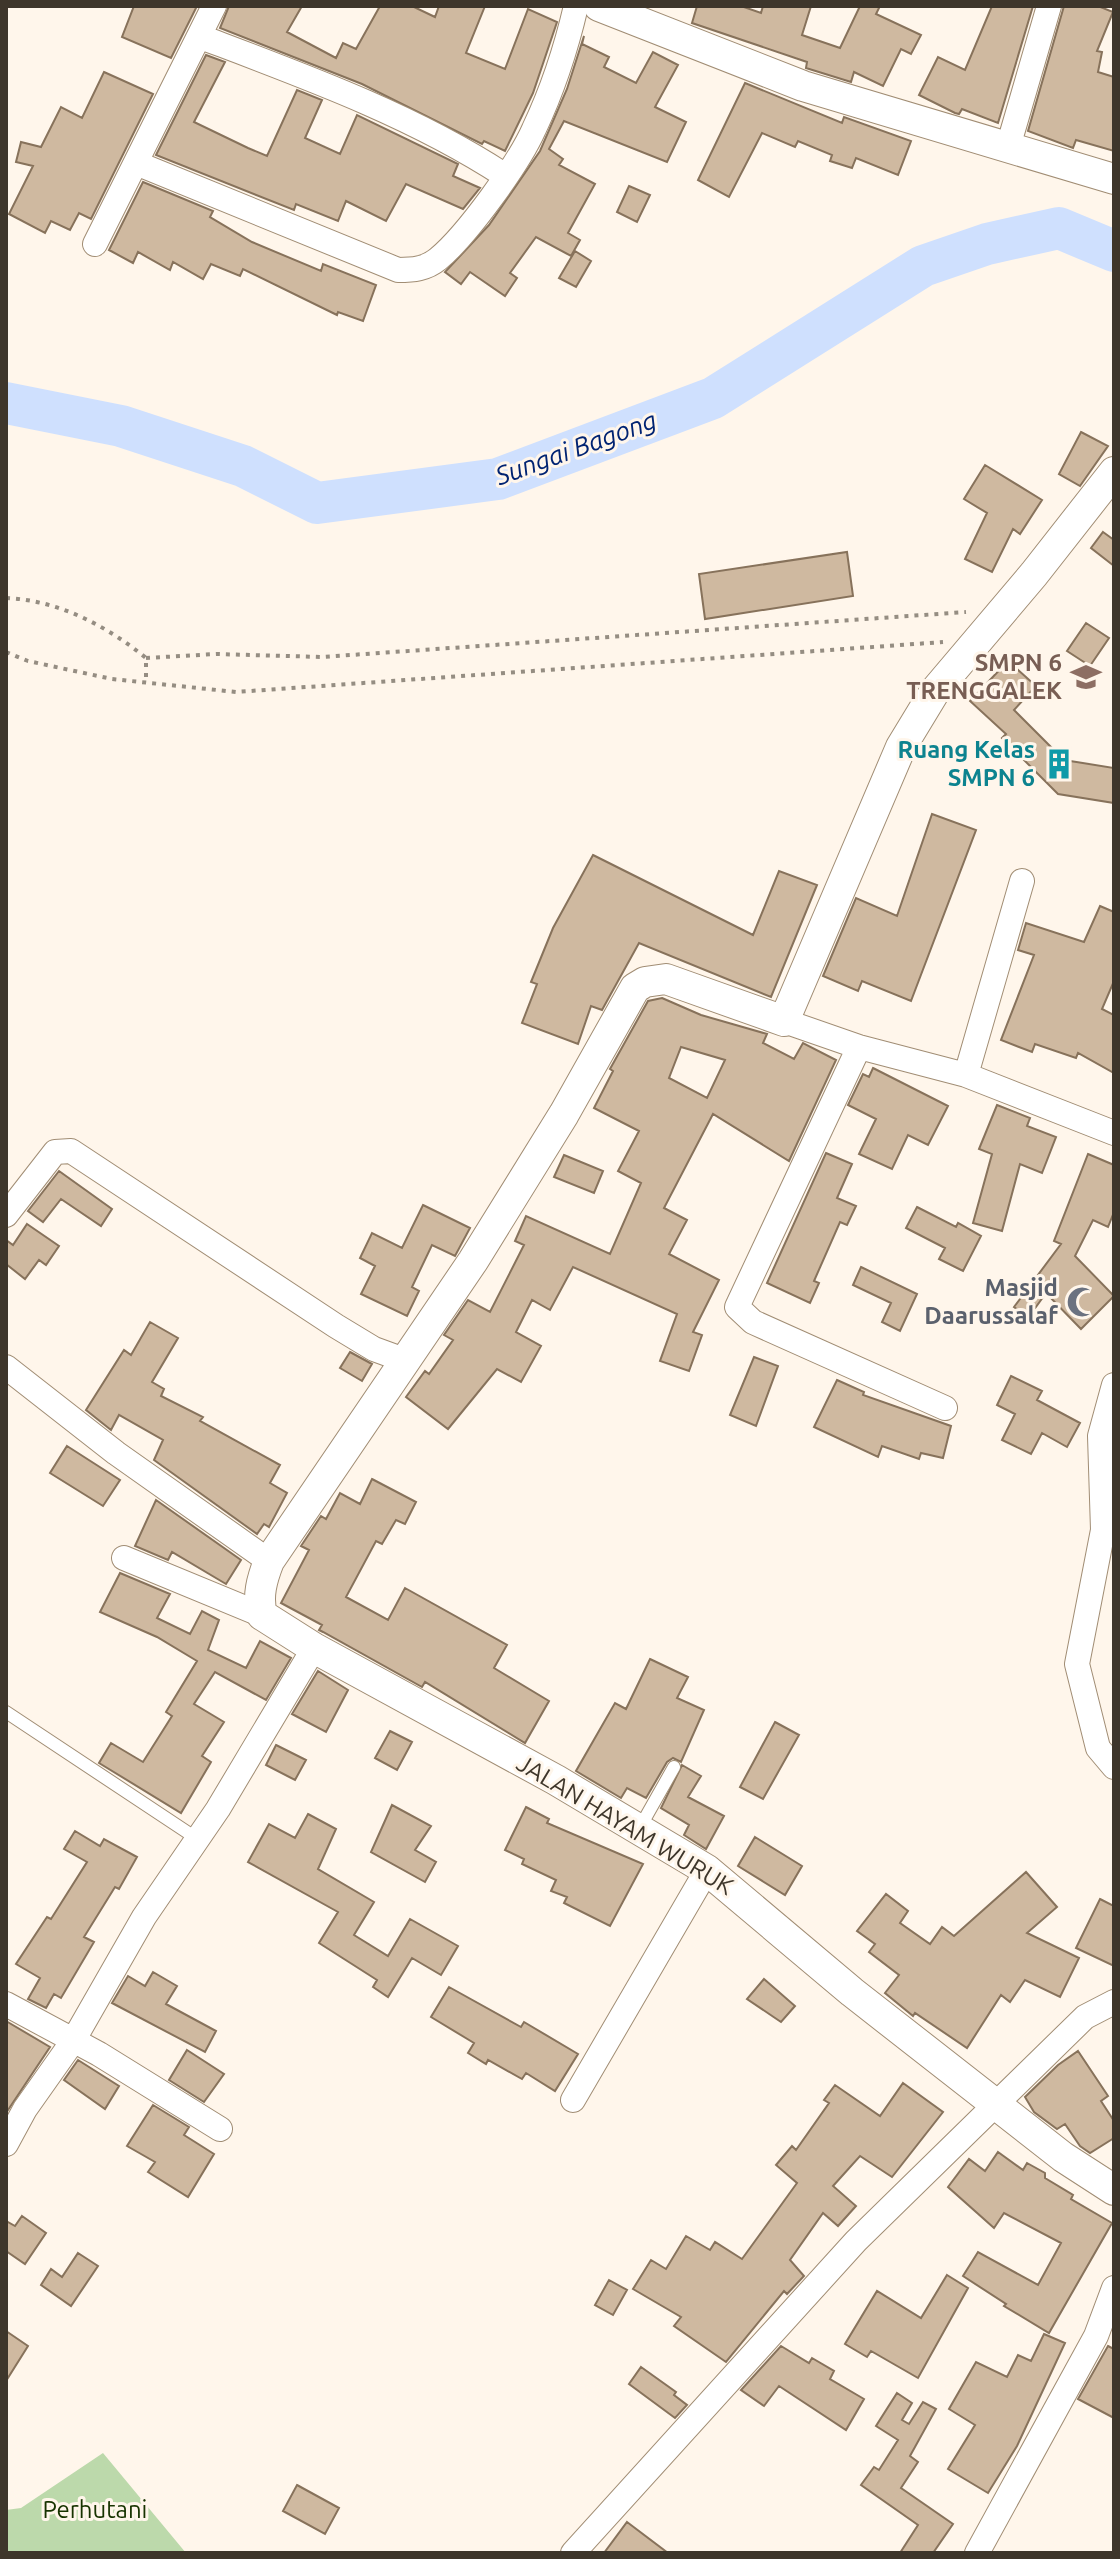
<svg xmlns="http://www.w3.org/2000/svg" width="1120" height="2559" viewBox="0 0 1120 2559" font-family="Ubuntu,sans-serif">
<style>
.green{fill:#bcd9ab}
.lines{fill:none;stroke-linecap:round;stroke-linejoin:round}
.river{stroke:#cfe0fe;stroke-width:42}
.building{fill:#cfb9a0;stroke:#87725b;stroke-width:2;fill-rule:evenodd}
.service-casing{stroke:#a18d74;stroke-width:14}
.minor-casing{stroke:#a18d74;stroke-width:26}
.tertiary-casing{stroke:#a18d74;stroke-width:32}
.path{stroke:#958d82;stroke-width:4;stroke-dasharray:4 6;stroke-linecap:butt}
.service{stroke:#fff;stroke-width:12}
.minor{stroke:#fff;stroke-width:24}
.tertiary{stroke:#fff;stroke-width:30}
.labels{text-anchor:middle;stroke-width:6;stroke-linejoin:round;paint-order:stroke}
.education-label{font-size:24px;font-weight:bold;fill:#785e54;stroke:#fff6eb;text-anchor:end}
.culture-label{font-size:24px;font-weight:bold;fill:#0d838f;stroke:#fff6eb;text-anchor:end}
.worship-label{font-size:24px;font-weight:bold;fill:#5b616d;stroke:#fff6eb;text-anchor:end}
.street-label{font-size:24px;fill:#3e362b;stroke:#fff6eb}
.park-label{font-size:24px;fill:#173300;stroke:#fff6eb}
.water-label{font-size:26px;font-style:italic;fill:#002372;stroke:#fff6eb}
</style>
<rect width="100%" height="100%" fill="#fff6eb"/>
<path class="green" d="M103,2453l83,100h-180v-43l15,-2z"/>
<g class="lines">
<path class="river" d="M6,403l115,23 122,40 74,37 181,-24 215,-81 210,-132 64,-22 72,-16 55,23"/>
</g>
<path class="building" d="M134,6h63l-26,52 -49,-21z
M229,6h73l-15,26 49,26 7,-15 13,6 24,-43h32l23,11 4,-11h46l-19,47 39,16 23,-60 29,13 -24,71 -28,58 -21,-10 -2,3 -120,-60 -142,-56z
M697,6h44l20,7 2,-7h48l-9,29 38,13 20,-42h20l-4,8 45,21 -10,19 -10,-5 -18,37 -29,-14 -3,10 -45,-14 1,-6 -115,-39z
M992,6h41l-35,117 -36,-14 -3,5 -4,-1 -36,-18 19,-38 27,13z
M1064,6h34l15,6 -16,39 5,1 -4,20 16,5v74l-38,-11 -3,8 -45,-17z
M584,36l-2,8 27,13 -5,10 32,16 17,-31 25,13 -23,42 31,15 -19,40 -103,-41 -15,28 14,10 -4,6 36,19 -27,49 12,7 -9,16 -35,-19 -26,36 7,5 -12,18 -35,-24 -9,12 -16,-12 44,-47 51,-74 27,-62z
M206,55l19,7 -31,60 54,26 19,8 30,-66 25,10 -17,38 35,16 17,-39 101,49 -5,12 27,12 -17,21 -57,-25 -20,37 -40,-20 -8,20 -42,-17 -2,6 -138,-55z
M104,72l49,22 -62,125 -12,-6 -9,17 -19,-9 -6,12 -36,-19 24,-48 -17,-4 5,-20 20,5 20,-40 21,11z
M745,83l97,40 2,-6 67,24 -13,34 -42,-17 -4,10 -22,-7 2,-6 -34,-14 -3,6 -33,-14 -33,64 -31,-17z
M143,182l70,29 -3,6 42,25 69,29 2,-7 53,21 -13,36 -25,-9 -1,3 -94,-46 -3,7 -29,-12 -8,15 -30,-17 -3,8 -32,-18 -5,11 -24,-13z
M629,186l21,9 -13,27 -20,-10z
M575,251l16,10 -15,26 -17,-9z
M1081,432l27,14 -28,40 -21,-12z
M985,465l57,35 -22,34 -7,-5 -21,43 -27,-13 22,-46 -23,-14z
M1103,532l11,8v26l-23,-18z
M847,552l6,44 -148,23 -6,-45z
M1086,623l23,15 -19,28 -23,-15z
M1008,661l28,25 -22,24 50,50 50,8v35l-56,-9 -56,-56 4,-4 -36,-33z
M932,814l44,16 -65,171 -49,-20 -4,10 -35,-15 33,-78 41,18z
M593,855l160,80 26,-64 38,14 -46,112 -132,-54 -37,67 -11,-4 -13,38 -56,-21 15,-39 -6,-2 22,-54z
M1100,906l14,6v69l-12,28 12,6v58l-36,-20 -2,5 -41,-14 -3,8 -31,-12 33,-85 -16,-5 8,-27 58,19z
M662,998l39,17 66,19 -4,9 31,16 9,-16 33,17 -47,101 -76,-47 -49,94 23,12 -18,34 50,26 -26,52 9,3 -13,36 -29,-10 17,-47 -104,-47 -23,43 -18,-10 -16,32 25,14 -20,36 -24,-13 -49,60 -42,-32 19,-26 4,3 24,-34 -9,-5 24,-35 22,12 34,-67 -9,-4 11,-25 84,38 31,-71 -23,-12 21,-40 -45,-23 19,-37 -3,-2 38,-68zM681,1047l44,13 -18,38 -38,-20z
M873,1068l75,38 -20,39 -20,-10 -16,34 -33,-15 17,-35 -28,-14 15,-31 6,3z
M997,1105l33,13 -3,8 29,11 -14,36 -22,-9 -18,67 -29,-8 19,-69 -13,-5z
M826,1153l26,11 -15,34 19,8 -9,19 -7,-3 -26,59 5,2 -9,20 -43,-20z
M1088,1154l26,11v47l-6,15 -15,-7 -18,36 39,40 -33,33 -35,-36 -18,25 -14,-11 47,-63 -7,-3z
M564,1155l39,16 -9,22 -40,-16z
M59,1171l53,38 -11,17 -40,-27 -18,23 -15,-11z
M423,1205l47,23 -15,28 -23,-11 -20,42 7,4 -12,25 -46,-22 14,-28 -15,-8 12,-25 30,15z
M917,1207l39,20 2,-4 23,13 -18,35 -24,-12 6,-11 -39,-20z
M27,1224l32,22 -13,19 -7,-5 -14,19 -19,-15v-24l7,5z
M861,1267l56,27 -17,37 -18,-9 9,-19 -38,-18z
M150,1322l28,16 -26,44 12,7 -3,7 42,21 -3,4 80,44 -10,18 17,10 -18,34 -5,-3 -7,10 -103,-74 9,-20 -44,-25 -8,15 -25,-20 38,-60 7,5z
M350,1352l22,12 -10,17 -22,-13z
M754,1357l24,9 -22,60 -26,-11z
M1011,1376l31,15 -5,9 43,23 -13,24 -25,-14 -11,21 -29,-14 13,-26 -18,-9z
M837,1380l27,12 -1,3 88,31 -8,32 -22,-5 -2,6 -37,-13 -4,11 -64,-30z
M67,1446l53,34 -17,26 -53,-33z
M372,1479l44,23 -11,22 -9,-4 -14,24 -6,-3 -30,56 42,23 17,-32 102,57 -13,23 55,33 -24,42 -100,-61 -3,5 -99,-55 -4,-2 3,-5 -41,-22 28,-53 -8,-4 20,-30 5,3 14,-26 20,11z
M156,1500l85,60 -15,24 -54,-32 -4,8 -33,-14z
M120,1573l50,21 -13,24 33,16 12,-23 17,9 -11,30 38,18 14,-27 31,17 -25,42 -51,-28 -21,32 30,18 -22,34 9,6 -30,51 -82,-50 12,-20 32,19 29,-46 -6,-4 31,-51 -40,-24 -57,-25z
M650,1659l38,18 -11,21 27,12 -23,52 -8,-4 -6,4 -21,36 -19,-10 -6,10 -45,-27 39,-68 11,6z
M318,1671l30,19 -22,42 -34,-18z
M775,1722l24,13 -36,64 -23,-12z
M390,1731l22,11 -15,28 -22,-12z
M276,1745l30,15 -11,20 -29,-15z
M682,1765l19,11 -13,21 36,19 -18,33 -22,-14 5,-10 -28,-17z
M392,1805l39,21 -16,24 21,12 -11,20 -54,-30z
M526,1807l23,12 -2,4 96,41 -33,62 -46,-23 3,-6 -16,-6 5,-11 -34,-16 2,-5 -19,-9z
M308,1814l28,15 -18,40 56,33 -20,33 34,21 22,-37 48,27 -17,29 -29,-17 -24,39 -15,-10 4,-7 -58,-37 19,-31 -90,-50 21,-38 26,14z
M75,1831l25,15 4,-7 33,18 -18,32 -4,-2 -31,50 10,5 -33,56 -7,-4 -8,14 -18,-9 12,-21 -24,-14 31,-47 4,2 36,-57 -23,-13z
M755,1837l47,29 -17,29 -47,-29z
M1026,1872l31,35 -30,26 52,25 -19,39 -35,-17 -15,22 -9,-7 -34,53 -52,-35 -2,3 -28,-23 14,-18 -30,-23 6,-8 -18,-13 29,-37 22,17 -8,12 30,21 12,-17 12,9z
M1100,1899l14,7v60l-38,-18z
M153,1972l24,14 -11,18 50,27 -11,21 -93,-49 16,-27 17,10z
M764,1979l31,27 -14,16 -34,-23z
M449,1987l72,40 3,-5 54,32 -23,37 -29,-18 -4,6 -34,-19 -2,4 -18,-11 6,-10 -43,-26z
M6,2021l44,26 -44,66z
M187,2050l37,24 -20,28 -35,-22z
M1078,2051l30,45 -7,5 13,20v17l-24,15 -10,-7 -15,-22 -8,5 -23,-17 -9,-15 33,-32z
M78,2060l41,26 -14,23 -41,-29z
M903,2083l40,29 -51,65 -32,-21 -27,30 23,20 -18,20 -15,-13 -33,47 14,16 -17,18 -3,-3 -58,71 -52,-36 7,-9 -48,-28 18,-29 15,9 20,-33 24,14 5,-8 27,17 55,-76 -21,-18 16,-19 4,4 33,-47 -5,-3 11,-15 45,31z
M153,2105l36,22 -5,8 30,19 -26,43 -40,-25 7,-10 -28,-16z
M998,2152l25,18 4,-7 18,10v5l28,17 -2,4 41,24 -63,110 -45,-27 2,-2 -43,-28 15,-24 60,33 23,-42 -57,-30 -10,15 -46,-41 21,-28 16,12z
M22,2216l24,17 -21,31 -19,-13v-30l9,5z
M78,2253l20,13 -27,40 -30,-21 10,-16 11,8z
M947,2275l21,13 -50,90 -47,-27 -4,6 -22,-13 32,-53 44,27z
M609,2280l18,10 -14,25 -18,-10z
M6,2331l22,15 -22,35z
M1044,2334l21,9 -48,103 -29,47 -40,-24 27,-44 -26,-16 27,-47 31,15 11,-22 13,6z
M781,2346l28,17 3,-5 22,13 -4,8 34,20 -18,31 -67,-44 -15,20 -23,-16z
M1108,2346l6,3v69l-36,-19z
M641,2367l35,25 -2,3 13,10 -12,13 -46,-34z
M897,2393l15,10 -10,17 7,4 14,-22 13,7 -26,47 8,6 -17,26 52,36 -20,29h-33l18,-28 -57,-40 13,-18 5,3 19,-30 -22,-14z
M297,2485l42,23 -14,26 -42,-23z
M627,2522l41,31h-64z"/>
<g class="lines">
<g class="service-casing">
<path id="service" d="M6,1712l193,128
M639,1829l35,-62"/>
</g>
<g class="minor-casing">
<path id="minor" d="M201,37c103,39 211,78 303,138
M1008,147l41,-141
M136,163l262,107c15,0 28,-1 40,-11 29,-24 81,-96 96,-130 19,-40 32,-80 42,-123
M95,244l119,-238
M784,1021l75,26 107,28 148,58
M859,1047l-122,260 16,15 192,86
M966,1075l56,-194
M6,1215l49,-63 16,-1 265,175 38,23 30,11
M6,1367l110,86 153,108
M1114,1385l-14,51 3,94 -26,134 21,84 16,19
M124,1558l138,57
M6,2004l93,50 121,75
M573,2100l134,-230
M6,2144l19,-35 48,-68 71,-124 74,-108 96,-161
M573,2553l283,-312 229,-224 29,-15
M977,2553l119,-217 18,-48"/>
</g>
<g class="tertiary-casing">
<path id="tertiary" d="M599,6l204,80 311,93
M1114,472l-80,102 -99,117 -34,56 -117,274 -118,-42 -21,3 -10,6 -71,126 -91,147 -204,300c-7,18 -12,35 -7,54l52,33 242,132 151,90 145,122 211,165 51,33"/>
</g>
<path class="path" d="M6,598c52,2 101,28 140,60v23
M6,652l22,9 84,18 124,13 707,-50
M146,658l70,-4 106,3 644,-45"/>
<use href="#service" class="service"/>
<use href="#minor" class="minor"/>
<use href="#tertiary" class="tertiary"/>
</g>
<defs>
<g id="school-bare" transform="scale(2.4)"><path d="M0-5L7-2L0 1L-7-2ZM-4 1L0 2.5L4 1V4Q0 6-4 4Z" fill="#8d6e63" stroke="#fff6eb" stroke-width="2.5" paint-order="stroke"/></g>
<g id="building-bare" transform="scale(2.4)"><path d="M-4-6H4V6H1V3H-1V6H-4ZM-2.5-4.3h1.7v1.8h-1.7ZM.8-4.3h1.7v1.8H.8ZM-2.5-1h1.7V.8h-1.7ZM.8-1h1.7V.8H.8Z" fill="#0f9aa8" stroke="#fff6eb" stroke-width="2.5" paint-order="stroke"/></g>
<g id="mosque-bare" transform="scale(2.4)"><path d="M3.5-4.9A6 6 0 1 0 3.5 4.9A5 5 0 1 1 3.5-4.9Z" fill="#6b7280" stroke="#fff6eb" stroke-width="2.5" paint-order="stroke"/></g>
</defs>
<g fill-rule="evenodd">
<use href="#school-bare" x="1086" y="677"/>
<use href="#building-bare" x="1059" y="764"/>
<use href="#mosque-bare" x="1082" y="1302"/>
</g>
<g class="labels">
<g class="education-label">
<text x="1062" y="671">SMPN 6<tspan x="1062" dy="28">TRENGGALEK</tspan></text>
</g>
<g class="culture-label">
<text x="1035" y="758">Ruang Kelas<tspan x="1035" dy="28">SMPN 6</tspan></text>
</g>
<g class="worship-label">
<text x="1058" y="1296">Masjid<tspan x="1058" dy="28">Daarussalaf</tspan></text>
</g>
<g class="street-label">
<text transform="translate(625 1825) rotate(31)" y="8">JALAN HAYAM WURUK</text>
</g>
<g class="park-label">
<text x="95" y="2518">Perhutani</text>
</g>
<g class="water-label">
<text transform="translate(576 448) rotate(-20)" y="9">Sungai Bagong</text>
</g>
</g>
<rect width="1120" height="2559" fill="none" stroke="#3e362b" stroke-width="16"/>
</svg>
